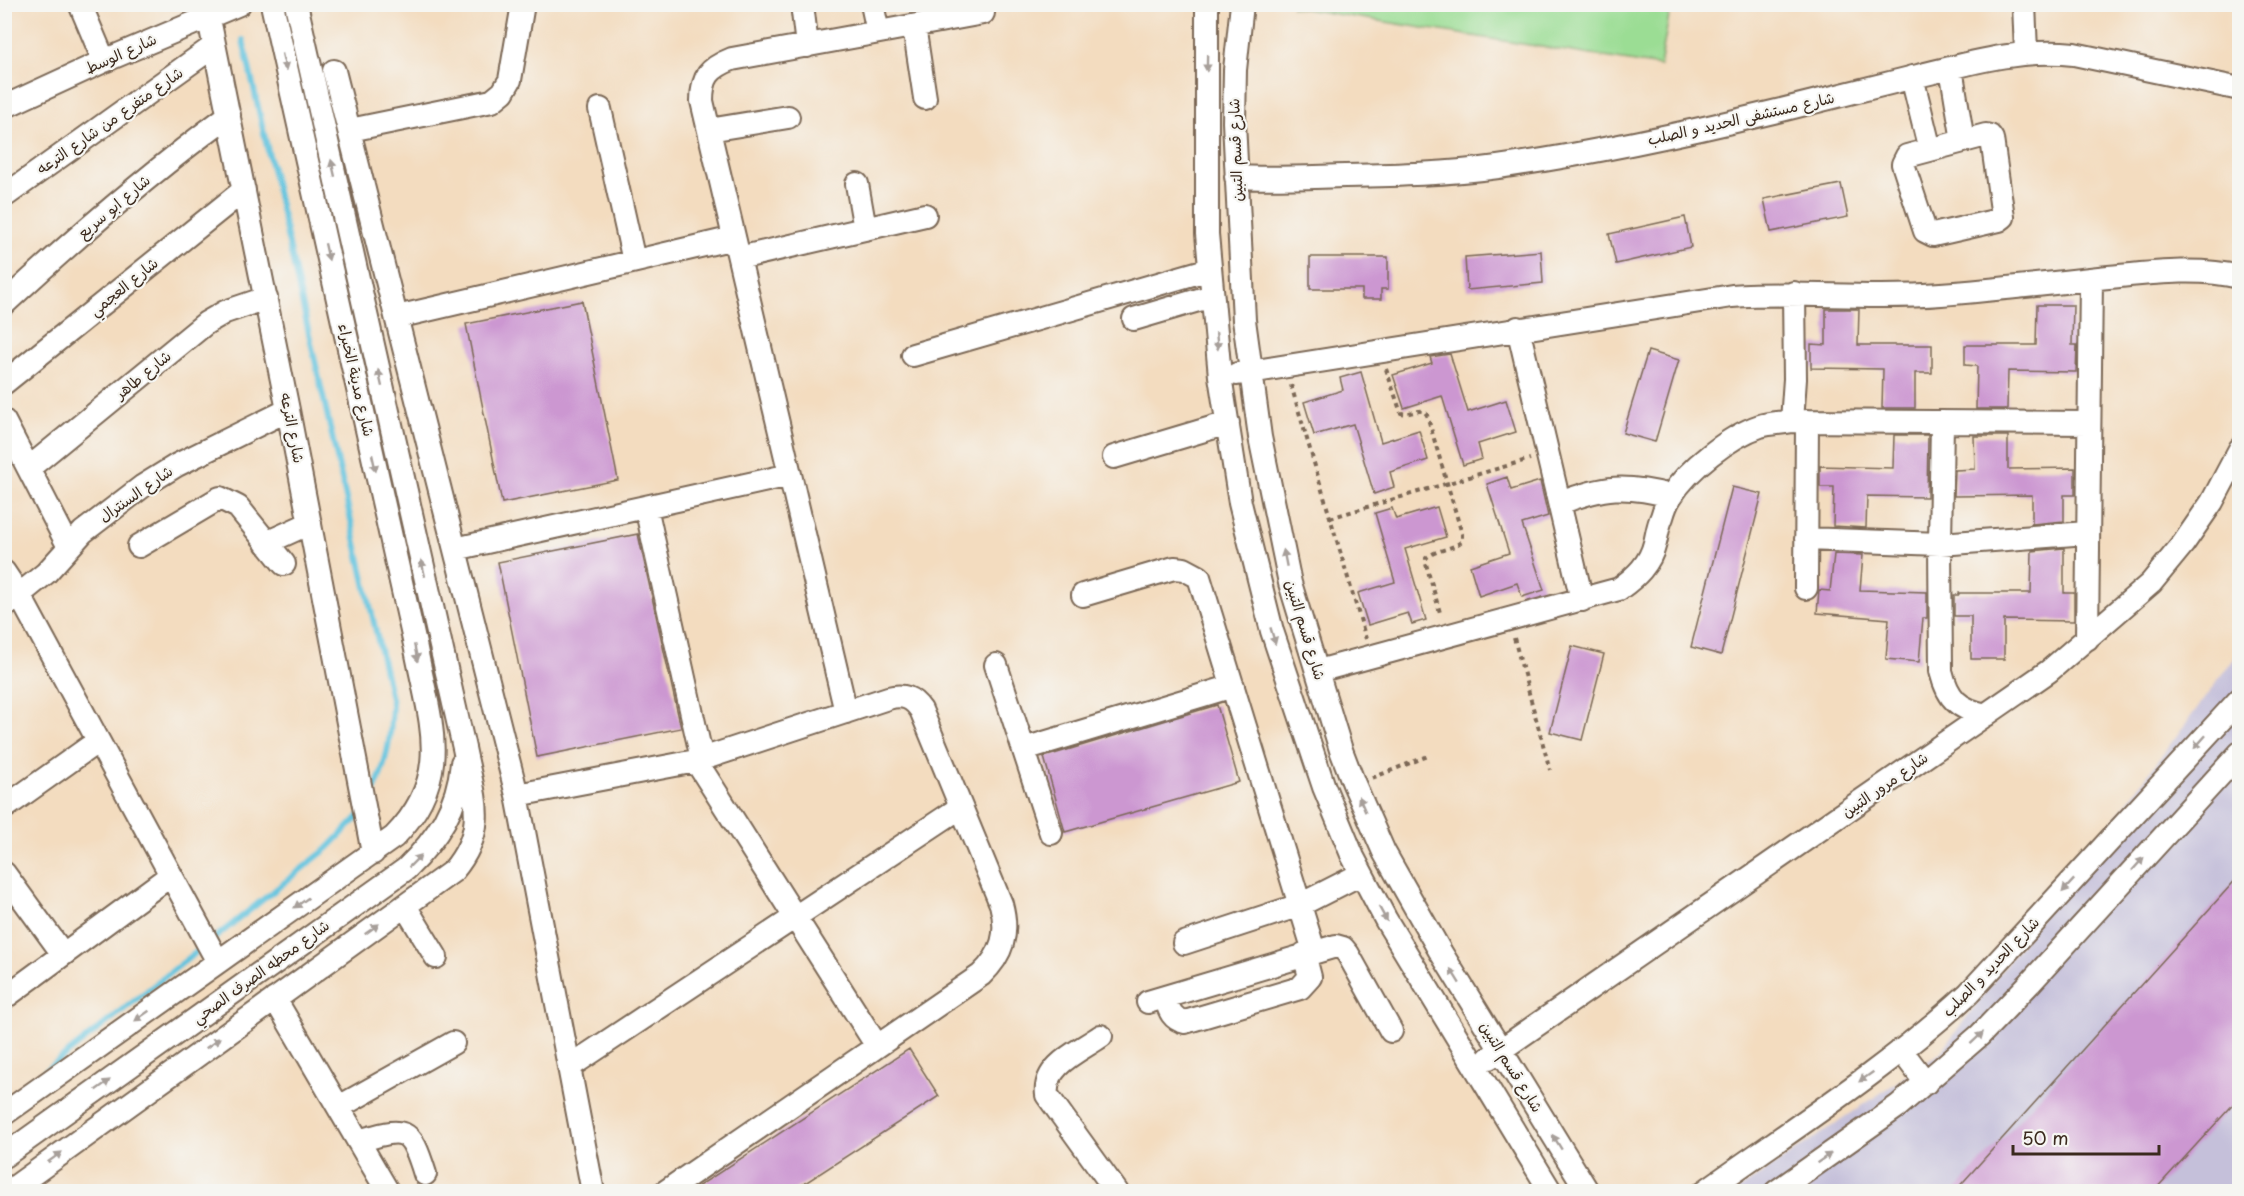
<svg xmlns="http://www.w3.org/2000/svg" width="2244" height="1196" viewBox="0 0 2244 1196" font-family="'Playpen Sans','Playpen Sans Arabic',sans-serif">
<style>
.industrial{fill:#c5c0da}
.green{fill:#9bdd94;stroke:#6b8459;stroke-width:1.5}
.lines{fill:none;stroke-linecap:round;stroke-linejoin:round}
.stream{stroke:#60c3de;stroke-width:6}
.building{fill:#cc97d1}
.minor-casing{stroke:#7b6856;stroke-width:26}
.path{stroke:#7b6856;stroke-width:4;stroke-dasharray:4.5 4.5;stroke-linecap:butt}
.minor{stroke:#fff;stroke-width:22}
.oneway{fill:#a79f9a}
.labels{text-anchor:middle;stroke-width:4.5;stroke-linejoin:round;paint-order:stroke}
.street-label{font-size:15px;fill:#3b2a1e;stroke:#f6f6f2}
</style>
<rect width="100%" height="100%" fill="#f6f6f2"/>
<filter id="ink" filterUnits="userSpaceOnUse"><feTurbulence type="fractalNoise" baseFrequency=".0167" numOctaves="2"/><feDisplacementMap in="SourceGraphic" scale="12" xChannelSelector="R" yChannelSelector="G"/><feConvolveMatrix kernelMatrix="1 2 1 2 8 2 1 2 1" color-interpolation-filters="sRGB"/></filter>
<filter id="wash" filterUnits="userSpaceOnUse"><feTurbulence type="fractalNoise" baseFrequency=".008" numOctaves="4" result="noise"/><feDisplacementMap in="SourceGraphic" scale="24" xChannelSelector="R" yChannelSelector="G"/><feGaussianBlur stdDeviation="1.35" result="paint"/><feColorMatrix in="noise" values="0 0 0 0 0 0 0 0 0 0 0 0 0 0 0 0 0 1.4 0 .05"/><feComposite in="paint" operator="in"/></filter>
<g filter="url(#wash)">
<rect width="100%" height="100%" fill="#f3dcbf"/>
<path class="industrial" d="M2239,652v539l-504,1 205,-139z"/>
<path class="green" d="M1293,4h378v1l-11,61 -368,-59z"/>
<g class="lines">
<path class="stream" d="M243,40l149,663c-1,34 -5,65 -22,95
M212,940l116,-92 32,-33
M45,1071l159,-125"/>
</g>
<g id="blocks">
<path class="building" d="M1841,184l7,33 -77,15 -7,-33z
M1685,217l6,30 -75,17 -7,-30z
M1541,251l2,32 -76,7 -2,-33z
M1310,257h78v32h-7v10h-19v-10h-52z
M582,301l36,179 -116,23 -36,-179z
M2037,305h36l-1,40h5l-1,27 -68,-1 -1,38h-31l1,-43 -12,-1v-20h71z
M1826,309h33l-1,36h74v28h-17v35h-33l1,-39 -72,-1v-24l15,1z
M1648,351l31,9 -24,82 -32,-9z
M1450,354l18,58 38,-12 10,32 -38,12 4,15 -19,6 -21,-69 -38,12 -11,-33 39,-12 -2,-6z
M1361,372l20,70 38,-12 9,30 -38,12 4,15 -20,7 -21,-70 -39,11 -10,-33 39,-12 -3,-12z
M1894,435h34l-1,62 -60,-1 -1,32 -33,-2 1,-39h-14v-21l73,2z
M1974,436h34v33l67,-1v27h-11v26l-32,3v-29l-78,1 1,-26 20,-1z
M1507,477l4,13 29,-9 8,35 -26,8 22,66 -22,7 -5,-14 -38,13 -9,-30 39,-13 -22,-69z
M1732,487l30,7 -41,161 -30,-8z
M1437,507l9,30 -41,12 21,71 -14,4 -4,-11 -40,12 -10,-32 37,-11 -20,-69 17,-5 4,11z
M638,534l43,194 -144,29 -39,-195z
M2064,548v45h10v28l-70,-1v39h-33v-43h-17v-21h5v-2h72l1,-42z
M1834,554l29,1 -3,35 67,2v26h-4l-4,44 -33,-3 3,-40 -72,-6 2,-23 11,1z
M1572,646l32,8 -22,86 -32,-8z
M1217,705l22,77 -174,50 -21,-75z
M2240,875v222l-86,94h-199z
M909,1049l30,47 -146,95h-102z"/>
</g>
</g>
<g filter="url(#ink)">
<use href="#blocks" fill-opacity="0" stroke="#7b6856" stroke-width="1.5"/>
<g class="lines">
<g class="minor-casing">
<path id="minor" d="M80,4l24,57
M206,4l82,406 85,443
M802,4l5,42
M872,4l6,28
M1207,4v230l13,142 20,127 32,128 52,156 29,70 33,63 165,272
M1242,4l-7,66 -1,52 10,198 16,117 30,146 51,167 13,34 30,68 56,99 148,241
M2024,4l2,48
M914,26l11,72
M1951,68l12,73
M334,71l183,724 76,397
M1912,77l18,73
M4,107l100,-46 135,-57
M600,109l34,152
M350,130l142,-29 11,-9 7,-12 13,-76
M709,130l79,-13
M1986,135l4,1 2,3 11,78 -4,3 -66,15 -8,-4 -22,-67 4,-8z
M1236,177c36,2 72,0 109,-1 51,-1 102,-2 153,-9 93,-13 184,-33 275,-55 49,-12 97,-24 145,-36 52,-13 102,-28 156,-22l166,35
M857,184l8,45
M6,195l208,-149
M739,258l186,-43
M4,304c72,-67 146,-131 225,-189
M397,317l337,-79
M1134,319l78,-23
M1518,328l64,272
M913,355l297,-86
M1237,374l495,-78c70,-5 139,4 209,-2 53,-4 106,-10 158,-16 46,-4 95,-12 141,-1
M4,383l240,-193
M4,421l65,126
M1792,421l3,-42 -1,-86
M1942,422l-2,122 1,127c7,28 17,38 45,44
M1114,457l114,-34
M29,468l177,-145 19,-11 41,-14
M1560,503c44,-17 65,-19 111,-7
M646,507l56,252
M1806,539l134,5 147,-11
M266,543l44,-20
M139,546l81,-48 18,9 46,57
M455,549l335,-74
M4,572l16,24 198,366
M1806,588l1,-167
M1083,595l91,-27 10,1 15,8 115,374
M4,607l42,-34 37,-41 60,-46 34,-21 111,-55
M2087,639l4,-360
M996,665l55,168
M1318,671l301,-82c17,-12 31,-25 36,-46 2,-8 3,-18 7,-26 2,-7 5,-15 9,-21 17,-27 59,-60 89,-70 10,-3 22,-3 32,-5l297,2
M846,712l-144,-611c0,-24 7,-33 30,-42l251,-46
M1024,749l209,-63
M696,761l181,285
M517,795l179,-34 192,-63c15,-4 24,-1 33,12l80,194c8,29 2,50 -20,71l-316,217
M4,808l94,-67
M4,873l59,81
M405,906l31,51
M1184,943l116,-38 61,-31
M1165,997c4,12 6,22 20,25l115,-34 10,-11 -6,-23
M4,998l167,-123
M275,999l113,193
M1148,1002l188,-56 7,2 5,6 43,77
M1101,1036c-21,15 -58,29 -54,59l70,97
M1901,1050l25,33
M1489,1058l560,-387 102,-88 32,-39 29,-42 28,-53
M569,1067l392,-260
M339,1107l114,-64
M4,1114l390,-277c60,-61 36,-114 22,-188l-144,-645
M358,1141c48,-14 52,-15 67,33
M4,1156l402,-287c31,-30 52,-62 56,-106
M8,1192l445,-321c36,-43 21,-73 11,-123l-168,-744
M1704,1192c90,-64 184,-124 265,-199l271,-294
M1776,1192l122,-86 82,-71 50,-52 210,-230"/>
</g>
<path class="path" d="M1386,369l15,44c8,2 14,-3 23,-2l3,4 35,119v7c-10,9 -25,8 -36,17v6l15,52
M1291,385l75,254
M1330,518l200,-59
M1514,638l36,132
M1372,778l56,-22"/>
<use href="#minor" class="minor"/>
</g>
<defs><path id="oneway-solid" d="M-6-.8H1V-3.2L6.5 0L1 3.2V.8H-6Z" transform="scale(1.5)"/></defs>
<g class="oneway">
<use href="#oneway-solid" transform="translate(284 62) rotate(77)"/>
<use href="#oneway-solid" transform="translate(1207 63) rotate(91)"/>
<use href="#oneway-solid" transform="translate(333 168) rotate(-103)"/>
<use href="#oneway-solid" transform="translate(327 252) rotate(77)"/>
<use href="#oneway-solid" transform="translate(1217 341) rotate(84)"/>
<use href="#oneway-solid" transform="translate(380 378) rotate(-103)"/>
<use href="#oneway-solid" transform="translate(374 463) rotate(77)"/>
<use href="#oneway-solid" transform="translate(1285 558) rotate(-101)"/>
<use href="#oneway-solid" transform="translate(423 568) rotate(-103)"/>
<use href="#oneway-solid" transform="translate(1273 636) rotate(73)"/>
<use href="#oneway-solid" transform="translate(416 653) rotate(78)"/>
<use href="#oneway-solid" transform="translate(2200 742) rotate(132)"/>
<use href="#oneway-solid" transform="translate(1362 804) rotate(-113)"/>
<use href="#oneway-solid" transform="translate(415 861) rotate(-45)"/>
<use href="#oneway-solid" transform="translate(2138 864) rotate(-48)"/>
<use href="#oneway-solid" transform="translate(2068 886) rotate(133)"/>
<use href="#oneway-solid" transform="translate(301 903) rotate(145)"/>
<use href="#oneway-solid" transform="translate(1383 914) rotate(61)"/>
<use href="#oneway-solid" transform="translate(372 929) rotate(-36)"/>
<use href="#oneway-solid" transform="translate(1455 976) rotate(-122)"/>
<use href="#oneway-solid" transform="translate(142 1016) rotate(145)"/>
<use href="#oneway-solid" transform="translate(1977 1038) rotate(-43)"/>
<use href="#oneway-solid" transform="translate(213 1043) rotate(-36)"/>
<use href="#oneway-solid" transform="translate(1866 1077) rotate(145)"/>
<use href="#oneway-solid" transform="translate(103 1085) rotate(-36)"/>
<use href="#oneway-solid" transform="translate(1557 1142) rotate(-122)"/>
<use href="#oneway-solid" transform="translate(55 1157) rotate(-36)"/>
<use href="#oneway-solid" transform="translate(1824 1158) rotate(-35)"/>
</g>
</g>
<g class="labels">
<g class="street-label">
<text transform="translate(121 54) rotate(-24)" y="5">شارع الوسط</text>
<text transform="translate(1741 119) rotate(-13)" y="5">شارع مستشفى الحديد و الصلب</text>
<text transform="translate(110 121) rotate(-35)" y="5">شارع متفرع من شارع الترعه</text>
<text transform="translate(1236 150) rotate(-92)" y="5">شارع قسم التبين</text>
<text transform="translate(114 207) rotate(-40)" y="5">شارع ابو سريع</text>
<text transform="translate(124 287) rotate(-39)" y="5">شارع العجمي</text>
<text transform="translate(143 375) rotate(-39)" y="5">شارع طاهر</text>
<text transform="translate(356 380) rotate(77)" y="5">شارع مدينة الخبراء</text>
<text transform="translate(292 428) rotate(79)" y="5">شارع الترعه</text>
<text transform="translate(136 494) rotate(-35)" y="5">شارع السنترال</text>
<text transform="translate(1305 630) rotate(73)" y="5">شارع قسم التبين</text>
<text transform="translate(1885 785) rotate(-35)" y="5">شارع مرور التبين</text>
<text transform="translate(1991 967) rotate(-46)" y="5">شارع الحديد و الصلب</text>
<text transform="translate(261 972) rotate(-36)" y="5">شارع محطه الصرف الصحي</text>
<text transform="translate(1511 1067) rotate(58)" y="5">شارع قسم التبين</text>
</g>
</g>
<rect width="2244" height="1196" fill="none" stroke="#f6f6f2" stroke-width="24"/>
<path d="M2013 1145v9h146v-9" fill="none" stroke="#3b2a1e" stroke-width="3"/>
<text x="2022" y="1145" font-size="18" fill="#3b2a1e" stroke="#f6f6f2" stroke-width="4.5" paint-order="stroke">50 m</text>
</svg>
